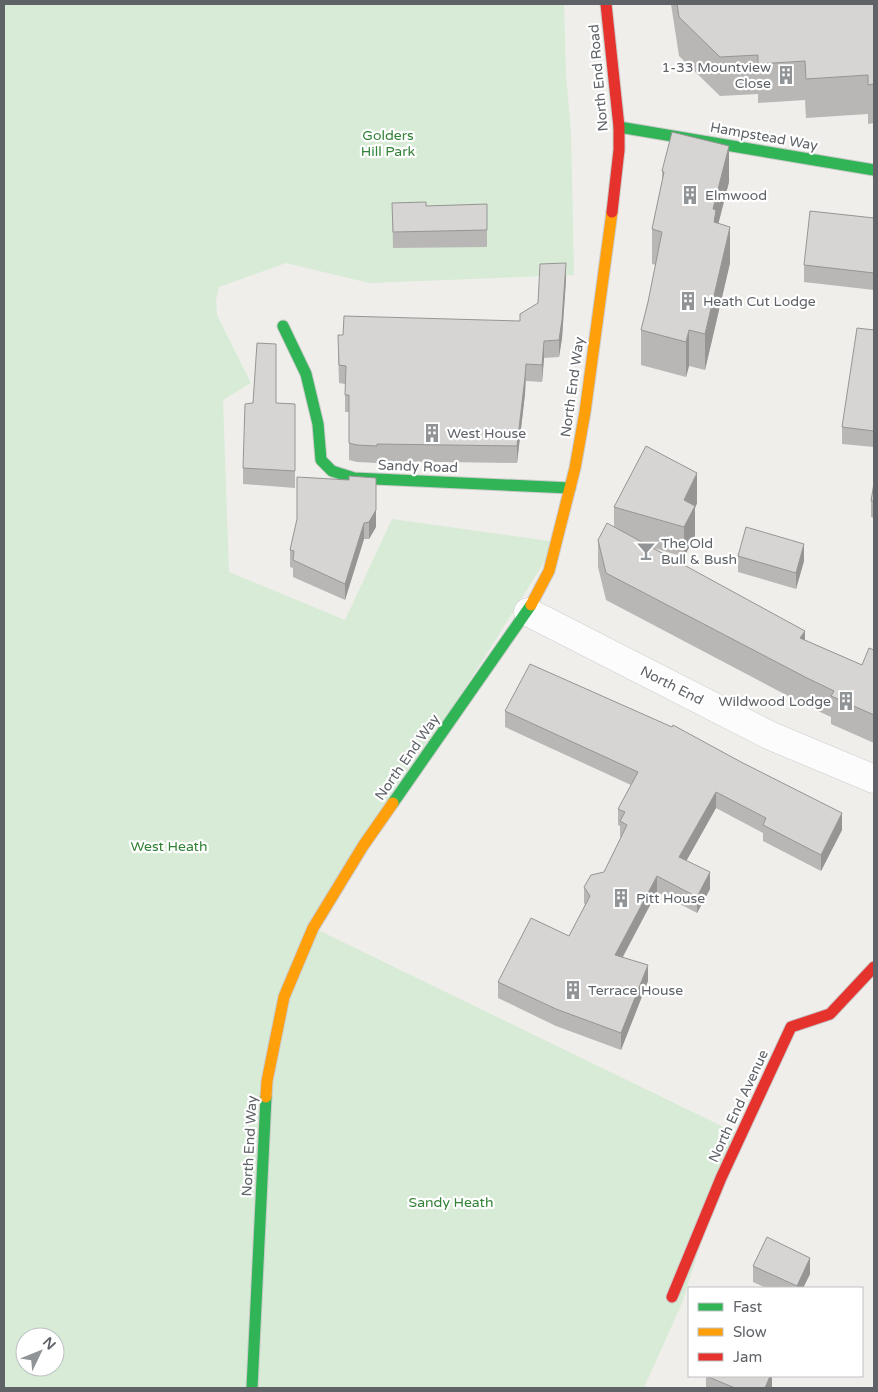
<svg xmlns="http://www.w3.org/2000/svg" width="878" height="1392" viewBox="0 0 878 1392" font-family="'Varela Round',sans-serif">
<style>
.green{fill:#d8ebd6;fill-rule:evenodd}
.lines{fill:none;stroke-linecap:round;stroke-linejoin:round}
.street-casing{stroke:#cbcccc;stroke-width:29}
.fast-casing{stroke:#cacacb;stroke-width:13}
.slow-casing{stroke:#cacacb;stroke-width:13}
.jam-casing{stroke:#cacacb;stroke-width:13}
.street{stroke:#fdfcfc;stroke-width:28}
.fast{stroke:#30b455;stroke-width:11}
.slow{stroke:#ff9f0a;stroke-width:11}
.jam{stroke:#e5322d;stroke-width:11}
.wall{fill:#b8b7b5}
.shaded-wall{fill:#969594}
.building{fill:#d6d5d3;stroke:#969594}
.labels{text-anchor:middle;stroke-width:4.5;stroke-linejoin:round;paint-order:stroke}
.poi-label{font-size:14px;fill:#5f6368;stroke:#fff;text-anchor:start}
.street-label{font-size:14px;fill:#5f6368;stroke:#fff}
.park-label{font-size:14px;fill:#348238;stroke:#fff}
</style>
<rect width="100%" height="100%" fill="#efeeea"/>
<path class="green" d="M4,4h560l2,71 5,56 3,144 -205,8 -83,-20 -67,24 -3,13 1,15 34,68 -28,17 6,172 116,48 47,-101 165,23 -243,386 422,205 -54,170 -38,85h-640zM25,1337h30v30h-30z"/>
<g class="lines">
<g class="street-casing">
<path id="street" d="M528,612l243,124 103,43"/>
</g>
<g class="fast-casing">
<path id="fast" d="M619,127l255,43
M283,326l23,48 12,50 3,36 11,11 22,7 216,10
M393,803l138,-198
M252,1388l14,-291"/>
</g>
<g class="slow-casing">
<path id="slow" d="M531,605l18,-34 26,-103 10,-56 27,-200
M266,1097l1,-16 17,-84 29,-69 50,-82 30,-43"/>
</g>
<g class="jam-casing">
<path id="jam" d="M606,4l13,123v23l-7,62
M672,1297l49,-119 70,-151 39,-13 44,-47"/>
</g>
<use href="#street" class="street"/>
<use href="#fast" class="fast"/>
<use href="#slow" class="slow"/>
<use href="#jam" class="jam"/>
</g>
<path class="wall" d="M671,4h203v119l-6,1v-10l-62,4 -1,-18 -47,3v-9l-38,2 -41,-40z
M662,171l67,11 -11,42 12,39 -25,107 -16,-4 -3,11 -45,-12v-35l7,-28 8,-37 -4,-1v-35l10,-47z
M392,203l34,3 61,-2v43l-94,1z
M874,218v72l-70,-8v-17z
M566,280l-4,58 -3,19 -15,1 -2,24 -16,-1 -1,13 -8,69 -140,-2v2l-20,-1 -8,-2v-48h-4v-28l-6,-1 -1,-31 182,-31z
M874,330v117l-32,-3v-17z
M276,403l19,1v84l-52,-4v-16z
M297,477l79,50 -7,12h-5l-19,61 -52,-23v-9l-3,-1v-17l7,-31z
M874,483v35l-3,-1v-16z
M697,503l-2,5v28l-11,21 -30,-9 151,92 57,25 12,-15v93l-43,-19v-7l-24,-11 -201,-106 -8,-33v-27l16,-13v-20z
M738,556l66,5 -8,28 -58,-17z
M505,711l337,119 -21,41 -58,-30v-8l-47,-25 -30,53 24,28 -13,24 -40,-21 -34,65 25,24 -27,69 -65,-24 -58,-28v-16l71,-46 16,-31 -1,-2v-16l20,-15 17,-34 -1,-1v-11l-2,-1v-16l13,-24 -126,-58z
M753,1266l57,8 -7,14h-37l-13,-6z
M706,1376h66v12h-66z"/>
<path class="shaded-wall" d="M729,146v36l-13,51v13l-3,-37z
M730,227v36l-25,107v-36z
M566,263v17l-4,58 -3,19v-17z
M689,330v36l-3,11v-35z
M544,341v17l-2,24v-17z
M526,364l-1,30 -8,69v-17z
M697,473v30l-2,5v28l-11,21v-57z
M376,478v49l-7,12v-17z
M364,523v16l-19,61v-16z
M804,544v17l-8,28v-16z
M805,631v27l-5,-20z
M716,792v16l-37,66v-17z
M842,813v17l-21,41v-16z
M710,872v17l-13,24v-16z
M657,876v16l-42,79v-16z
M648,965v16l-27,69v-17z
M810,1258v16l-7,14h-6v-2z
M770,1376h2v12h-7z"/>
<path class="building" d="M677,4h197v80l-6,1v-10l-62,4 -1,-18 -47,3v-9l-38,2 -41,-40z
M672,132l57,14 -16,63 3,1 -2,12 16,5 -25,107 -16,-4 -3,12 -45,-12 7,-28 14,-70 -10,-3 12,-57 -2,-1z
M426,202v4l61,-2v26l-94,2 -1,-29z
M810,211l64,7v55l-70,-8z
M566,263l-4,57 -3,20 -15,1 -2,24 -16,-1 -1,13 -8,69 -140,-2v2l-20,-1 -8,-2v-48h-4l1,-29 -7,-1 -1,-30h5l1,-19 176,5v-7l18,-11 2,-39z
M857,328l17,2v101l-32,-4z
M257,343l19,1v59l19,1v67l-52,-3 2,-64 8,-1z
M646,446l51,27 -13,27 11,6 -11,21 -70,-20z
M349,476l27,2v32l-7,12 -5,1 -19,61 -52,-24 1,-9 -4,-1 7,-31v-42l52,3z
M874,483v18h-3z
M607,523l198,108 -5,7 62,27 7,-17 5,2v65l-43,-19 3,-5 -27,-13 -201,-105 -8,-33z
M746,527l58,17 -8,29 -58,-17z
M530,664l142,63 1,-2 68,37 101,51 -21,42 -58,-30 3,-7 -50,-26 -37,65 31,15 -13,25 -40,-21 -42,79 33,10 -27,68 -65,-24 -58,-27 33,-64 38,18 21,-40 -6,-9 7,-12 13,-3 23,-47 -7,-4 5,-9 -7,-3 20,-37 -133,-61z
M767,1237l43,21 -13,28 -44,-20z
M706,1376h64l-5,12h-30z"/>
<defs>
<g id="building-bare" transform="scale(1.5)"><path d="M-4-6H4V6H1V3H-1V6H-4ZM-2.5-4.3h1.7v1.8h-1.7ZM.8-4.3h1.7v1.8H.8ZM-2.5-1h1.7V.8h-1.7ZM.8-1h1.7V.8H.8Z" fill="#919496" stroke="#fff" stroke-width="2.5" paint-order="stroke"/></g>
<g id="bar-bare" transform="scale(1.5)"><path d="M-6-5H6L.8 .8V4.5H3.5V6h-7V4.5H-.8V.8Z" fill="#919496" stroke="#fff" stroke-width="2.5" paint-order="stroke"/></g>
</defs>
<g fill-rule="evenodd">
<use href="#building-bare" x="786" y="75"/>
<use href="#building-bare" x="690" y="195"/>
<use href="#building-bare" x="688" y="301"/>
<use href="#building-bare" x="432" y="433"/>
<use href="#bar-bare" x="646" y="551"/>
<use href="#building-bare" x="846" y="701"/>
<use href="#building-bare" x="621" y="898"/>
<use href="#building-bare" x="573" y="990"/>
</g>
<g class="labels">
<g class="poi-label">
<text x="771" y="72" text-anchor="end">1-33 Mountview<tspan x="771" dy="16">Close</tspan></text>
<text x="705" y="200">Elmwood</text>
<text x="703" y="306">Heath Cut Lodge</text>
<text x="447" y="438">West House</text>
<text x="661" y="548">The Old<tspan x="661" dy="16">Bull &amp; Bush</tspan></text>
<text x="831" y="706" text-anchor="end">Wildwood Lodge</text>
<text x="636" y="903">Pitt House</text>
<text x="588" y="995">Terrace House</text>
</g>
<g class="street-label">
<text transform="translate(598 78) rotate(-95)" y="5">North End Road</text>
<text transform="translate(764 136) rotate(10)" y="5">Hampstead Way</text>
<text transform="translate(572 387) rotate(-82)" y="5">North End Way</text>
<text transform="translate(418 466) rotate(2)" y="5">Sandy Road</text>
<text transform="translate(672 685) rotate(27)" y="5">North End</text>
<text transform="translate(407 757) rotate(-55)" y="5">North End Way</text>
<text transform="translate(738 1106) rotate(-65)" y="5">North End Avenue</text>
<text transform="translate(249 1146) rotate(-87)" y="5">North End Way</text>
</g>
<g class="park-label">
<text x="388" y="140">Golders<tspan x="388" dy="16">Hill Park</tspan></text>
<text x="169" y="851">West Heath</text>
<text x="451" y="1207">Sandy Heath</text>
</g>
</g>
<rect width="878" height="1392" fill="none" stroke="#5f6368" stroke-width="10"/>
<rect x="688" y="1287" width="175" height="90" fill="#ffffff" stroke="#bfc1c3"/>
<rect x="698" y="1303" width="25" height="8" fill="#30b455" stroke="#bfc1c3"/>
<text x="733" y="1312" font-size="15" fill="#5f6368">Fast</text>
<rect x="698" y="1328" width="25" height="8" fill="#ff9f0a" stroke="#bfc1c3"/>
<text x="733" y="1337" font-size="15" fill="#5f6368">Slow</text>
<rect x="698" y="1353" width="25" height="8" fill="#e5322d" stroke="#bfc1c3"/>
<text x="733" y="1362" font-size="15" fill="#5f6368">Jam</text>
<g transform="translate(40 1352) rotate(47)"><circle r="24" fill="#ffffff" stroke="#bfc1c3"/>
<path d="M0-4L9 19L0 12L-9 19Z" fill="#919496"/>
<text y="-8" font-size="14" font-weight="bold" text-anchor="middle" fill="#5f6368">N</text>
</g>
</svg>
